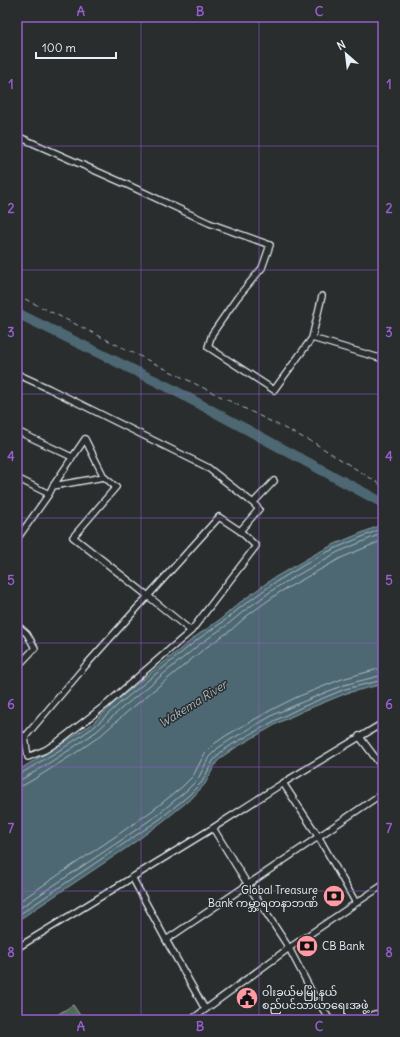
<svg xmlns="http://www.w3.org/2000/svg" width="400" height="1037" viewBox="0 0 400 1037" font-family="Delius,'Noto Sans Myanmar',sans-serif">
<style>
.green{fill:#4f6a59;stroke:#9caea8}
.water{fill:#4d6872;stroke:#8b9fa8}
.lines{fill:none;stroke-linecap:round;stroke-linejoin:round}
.shore{stroke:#aabac2;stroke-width:1}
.river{stroke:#4d6872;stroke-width:10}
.ferry{stroke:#aabac2;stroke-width:1;stroke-dasharray:5 4;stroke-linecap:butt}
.minor-casing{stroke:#e8f1f8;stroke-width:8}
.minor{stroke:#2a2d2e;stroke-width:5.5}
.grid{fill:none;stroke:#965dcd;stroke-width:1;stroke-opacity:0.55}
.labels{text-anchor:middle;stroke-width:3;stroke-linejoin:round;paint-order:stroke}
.poi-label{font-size:11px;fill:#e8f1f8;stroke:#2a2d2e;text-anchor:start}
.water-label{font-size:12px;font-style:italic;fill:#aabac2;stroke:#2a2d2e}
.neatline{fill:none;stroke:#965dcd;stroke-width:1.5}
.grid-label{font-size:13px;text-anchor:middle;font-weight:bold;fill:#965dcd}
</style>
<rect width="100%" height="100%" fill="#2a2d2e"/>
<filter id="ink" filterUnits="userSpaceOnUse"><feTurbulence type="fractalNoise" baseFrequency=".025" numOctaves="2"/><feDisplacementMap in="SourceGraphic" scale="8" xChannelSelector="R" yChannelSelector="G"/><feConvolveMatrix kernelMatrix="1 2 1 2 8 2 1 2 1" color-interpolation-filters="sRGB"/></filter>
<g filter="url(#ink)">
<path class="green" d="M73,1005l10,15h-34z"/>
<path class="water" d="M383,524v160l-36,9 -44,18 -23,11 -45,26 -12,8 -7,7 -11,21 -13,14 -30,24 -34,25 -111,74v-150l49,-30 26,-17 24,-23 79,-64 27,-19 16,-14 34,-25 45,-26 18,-9z"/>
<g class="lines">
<path class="shore" d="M17,775l3,-1 10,-6 38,-23 26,-18 25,-23 78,-64 27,-19 17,-14 33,-24 45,-27 17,-8 47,-20
M17,780l5,-1 11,-6 38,-24 26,-18 25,-23 78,-64 27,-19 17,-14 33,-24 45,-26 16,-9 45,-19
M17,786l7,-1 12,-7 38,-24 26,-18 26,-23 78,-64 27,-19 17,-15 32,-23 61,-34 42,-18
M17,903l102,-69 34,-24 29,-23 11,-11 12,-23 9,-9 13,-9 46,-26 24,-12 45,-18 36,-10h5
M17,910l106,-71 34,-24 29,-24 12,-12 11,-22 9,-9 12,-8 45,-26 25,-11 44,-18 39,-10
M17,916l108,-73 35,-24 29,-24 13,-13 11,-21 8,-9 12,-8 45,-25 24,-12 43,-18 38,-9"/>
<path class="river" d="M17,313l151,74 215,116"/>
<path class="ferry" d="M17,295l299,149 67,42"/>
<g class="minor-casing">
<path id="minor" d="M17,136l113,50 79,37 61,22 -8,23 -25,30 -25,36 -4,13 66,43 38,-52 71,21
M312,338l10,-42
M17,374l33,15 157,78 46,36 21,-22
M17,431l55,26
M17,478l32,16
M240,531l19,-22 -6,-6
M17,539l32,-45 4,-8 32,-47 19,38
M17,625l10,9 8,14 -18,19
M17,732l8,5 3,20 17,-7 14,-9 48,-37 33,-29 51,-44 65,-85 -16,-15 -21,-14 -71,79 43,35
M359,736l24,32
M25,737l61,-72 62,-69 -75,-59 43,-50 -12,-10 -51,9
M283,783l35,53 38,67
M213,828l35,57 41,63 24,46 17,26
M132,877l34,63 39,69
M166,940l217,-147
M17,948l196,-120 70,-45 100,-60
M191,1020l98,-72 94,-63
M364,1020c6,-5 11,-8 19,-5"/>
</g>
<use href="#minor" class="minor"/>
</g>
</g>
<path class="grid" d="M141,17v1003M259,17v1003M17,146h366M17,270h366M17,394h366M17,518h366M17,643h366M17,767h366M17,891h366"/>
<defs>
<g id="bank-disc" transform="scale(1.15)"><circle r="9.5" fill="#ff9aa2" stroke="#2a2d2e"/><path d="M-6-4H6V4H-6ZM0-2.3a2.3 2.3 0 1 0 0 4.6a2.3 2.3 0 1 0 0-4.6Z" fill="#111"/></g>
<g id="civic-disc" transform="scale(1.15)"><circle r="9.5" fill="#ff9aa2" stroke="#2a2d2e"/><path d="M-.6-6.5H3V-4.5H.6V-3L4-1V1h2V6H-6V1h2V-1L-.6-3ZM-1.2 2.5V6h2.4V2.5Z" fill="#111"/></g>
</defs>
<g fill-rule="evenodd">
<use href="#bank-disc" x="334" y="896"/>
<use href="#bank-disc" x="307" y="946"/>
<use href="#civic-disc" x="247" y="998"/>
</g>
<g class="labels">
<g class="poi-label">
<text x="318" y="894" text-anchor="end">Global Treasure<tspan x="318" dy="13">Bank ကမ္ဘာ့ရတနာဘဏ်</tspan></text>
<text x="322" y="950">CB Bank</text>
<text x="262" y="996">ဝါးခယ်မမြို့နယ်<tspan x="262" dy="13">စည်ပင်သာယာရေးအဖွဲ့</tspan></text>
</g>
<g class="water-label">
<text transform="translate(193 704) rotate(-32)" y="4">Wakema River</text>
</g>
</g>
<rect width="400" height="1037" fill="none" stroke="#2a2d2e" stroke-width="44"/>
<g transform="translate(346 54) rotate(332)" stroke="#2a2d2e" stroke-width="3" paint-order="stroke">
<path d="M0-3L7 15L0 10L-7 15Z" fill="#e8f1f8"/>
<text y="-6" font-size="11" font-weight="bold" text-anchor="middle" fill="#e8f1f8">N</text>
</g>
<path d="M36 52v6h80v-6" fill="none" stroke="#e8f1f8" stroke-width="2"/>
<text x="42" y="52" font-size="12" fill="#e8f1f8" stroke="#2a2d2e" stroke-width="3" paint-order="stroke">100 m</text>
<rect x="22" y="22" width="356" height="993" class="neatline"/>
<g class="grid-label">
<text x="81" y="16">A</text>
<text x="200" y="16">B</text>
<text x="319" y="16">C</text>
<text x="11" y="89">1</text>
<text x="389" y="89">1</text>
<text x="11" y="213">2</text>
<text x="389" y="213">2</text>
<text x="11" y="337">3</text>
<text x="389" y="337">3</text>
<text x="11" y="461">4</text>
<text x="389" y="461">4</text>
<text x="11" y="585">5</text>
<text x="389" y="585">5</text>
<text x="11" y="709">6</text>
<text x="389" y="709">6</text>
<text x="11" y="833">7</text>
<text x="389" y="833">7</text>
<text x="11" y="957">8</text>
<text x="389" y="957">8</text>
<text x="81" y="1031">A</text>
<text x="200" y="1031">B</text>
<text x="319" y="1031">C</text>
</g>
</svg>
